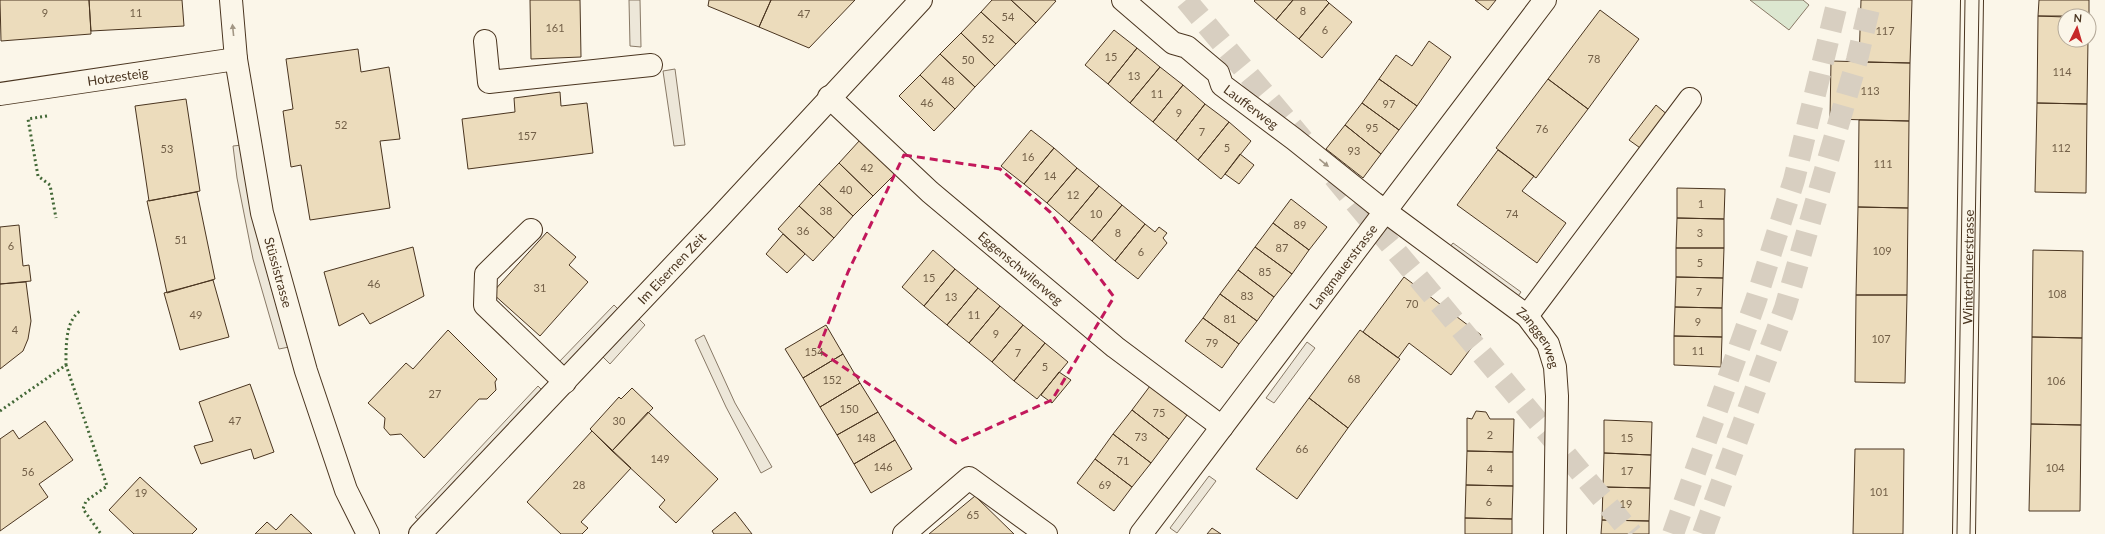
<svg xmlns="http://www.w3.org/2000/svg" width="2105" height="534" viewBox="0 0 2105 534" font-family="Lato,sans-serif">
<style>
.green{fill:#dce7d0;stroke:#887966}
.parking{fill:#ede7d9;stroke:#887966}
.building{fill:#ecdcbc;stroke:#4a3520}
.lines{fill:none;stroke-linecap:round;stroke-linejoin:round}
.minor-tunnel{stroke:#d8cfc1;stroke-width:22;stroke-dasharray:22 11;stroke-linecap:butt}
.highway-tunnel{stroke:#d8cfc1;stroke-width:22;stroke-dasharray:22 11;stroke-linecap:butt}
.minor-casing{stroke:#4a3520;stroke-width:24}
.major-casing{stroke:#4a3520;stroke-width:24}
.minor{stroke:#fbf6e9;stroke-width:22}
.major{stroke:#fbf6e9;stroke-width:22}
.tram{stroke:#4a3520;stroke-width:1}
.hedge{stroke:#436837;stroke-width:3;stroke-dasharray:2 3;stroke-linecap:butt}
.oneway{fill:#a29684}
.marked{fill:none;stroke:#c2185b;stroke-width:3;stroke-dasharray:8 5;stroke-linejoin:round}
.labels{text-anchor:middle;stroke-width:3;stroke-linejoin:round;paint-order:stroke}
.number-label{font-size:11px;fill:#725f47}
.street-label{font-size:13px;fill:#4a3520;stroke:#fbf6e9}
</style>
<rect width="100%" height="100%" fill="#fbf6e9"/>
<path class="green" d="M1750,0h53l6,5 -20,25z"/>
<path class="parking" d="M629,0h11l1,47 -11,-1z
M675,69l10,76 -11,1 -11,-75z
M242,145l12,76 17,66 18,60 -10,2 -26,-90 -16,-81 -4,-32z
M1453,243l68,49 -5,7 -68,-50z
M614,305l8,8 -56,58 -8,-8z
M637,317l8,8 -35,39 -8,-8z
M704,335l31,68 37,64 -11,6 -35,-66 -31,-67z
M1307,342l8,6 -41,55 -8,-5z
M538,386l7,7 -123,130 -7,-6z
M1209,476l7,5 -39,52 -7,-5z"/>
<path class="building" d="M0,0h89l2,34 -90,7z
M89,0h93l2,26 -93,5z
M530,0h50l1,57 -50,2z
M709,0h62l-12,27 -51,-21z
M771,0h84l-46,48 -50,-21z
M992,0h19l25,23 -20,21 -35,-32z
M1011,0h43l2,1 -20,22z
M1255,0h38l-17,20 -22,-19z
M1293,0h33l3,3 -30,36 -23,-19z
M1475,0h21l-8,10z
M1861,0h51l-2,63 -51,-1z
M2039,0h50v16h-51z
M1329,3l23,19 -30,36 -23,-19z
M1600,10l39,29 -51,70 -40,-30z
M981,12l35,32 -21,22 -34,-33z
M2038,16l27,1v23h23l-1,64 -50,-1z
M1114,30l23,18 -29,36 -23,-19z
M961,33l34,33 -20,21 -35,-33z
M1429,41l22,16 -34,49 -38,-27 17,-24 16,11z
M1137,48l23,19 -30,36 -22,-19z
M358,49l3,23 28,-5 11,72 -20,2 10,67 -80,12 -9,-55 -10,2 -8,-56 10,-2 -7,-50z
M940,54l35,33 -20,22 -35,-34z
M1831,61l79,2 -1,58 -79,-2z
M1160,67l23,18 -30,37 -23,-19z
M920,75l35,34 -21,22 -35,-35z
M1379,79l38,27 -18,24 -37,-27z
M1548,79l40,30 -52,69 -40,-30z
M1183,85l22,19 -29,37 -23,-19z
M560,92l1,14 26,-3 6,50 -125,16 -6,-50 53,-7 -1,-14z
M186,99l14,92 -51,10 -14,-95z
M1362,103l37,27 -18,24 -36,-29z
M2037,103l50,1 -1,89 -51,-1z
M1205,104l24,18 -31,38 -22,-19z
M1656,105l13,11 -26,34 -14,-10z
M1859,120l50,1 -1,87 -50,-1z
M1229,122l22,19 -30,38 -23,-19z
M1345,125l36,29 -18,24 -37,-29z
M1031,130l23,18 -30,36 -23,-18z
M860,140l35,34 -22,22 -34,-33z
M1054,148l23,20 -30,35 -23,-19z
M1498,150l36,26 -12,15 44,32 -29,40 -80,-58z
M1240,154l14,11 -15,19 -14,-10z
M839,163l34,33 -20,20 -34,-32z
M1077,168l22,18 -30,36 -22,-19z
M819,184l34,32 -19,22 -35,-32z
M1099,186l23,19 -30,36 -23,-19z
M1677,188l48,1 -1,30 -47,-1z
M197,192l18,87 -48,14 -20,-92z
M1291,199l36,28 -18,23 -36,-27z
M1122,205l23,19 -30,37 -23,-20z
M799,206l35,32 -21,23 -35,-32z
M1858,207l50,1 -1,87h-51z
M1677,218l47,1v29h-48z
M1273,223l36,27 -17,24 -37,-27z
M1145,224l10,8 4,-5 8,6 -4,5 4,5 -29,36 -23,-18z
M19,225l4,41 6,-1 2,16 -31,3v-57z
M547,232l29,25 -7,8 19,17 -48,54 -48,-43z
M783,234l22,20 -18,19 -21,-19z
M413,247l11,49 -54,28 -7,-11 -24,13 -15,-54z
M1255,247l37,27 -18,23 -36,-27z
M1676,248h48l-1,30 -47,-1z
M933,250l22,19 -31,37 -22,-19z
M2033,250l50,1 -1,87 -50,-1z
M955,269l23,19 -31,37 -23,-19z
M1238,270l36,27 -17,24 -37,-27z
M1404,277l77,58 -30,40 -42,-32 -11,15 -35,-26z
M1676,277l47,1 -1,30 -47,-1z
M213,280l16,57 -49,13 -16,-57z
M26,282l5,39 -3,18 -5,12 -23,18v-85z
M978,288l22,18 -31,37 -22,-18z
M1220,294l37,27 -18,23 -36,-26z
M1856,295h51l-2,88 -50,-1z
M1000,306l23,19 -31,37 -23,-19z
M1675,307l47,1v29l-48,-1z
M1203,318l36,26 -17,24 -37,-27z
M826,325l17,29 -40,24 -18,-29z
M1023,325l22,18 -31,38 -22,-19z
M448,330l49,49 -2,3 1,8 -9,9h-8l-55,59 -23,-24 -11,1 -6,-7 1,-10 -17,-15 38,-40 7,6z
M1360,330l40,29 -52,69 -39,-30z
M1674,336l48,1 -1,30 -47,-2z
M2032,337l50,1 -1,87 -50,-1z
M1045,343l23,19 -31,37 -23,-18z
M843,354l17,29 -40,24 -17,-29z
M1059,372l12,8 -19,23 -11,-8z
M860,383l18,29 -41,23 -17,-28z
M250,384l24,68 -20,7 -3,-10 -50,15 -7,-18 19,-5 -14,-39z
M1150,386l37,29 -18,24 -37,-29z
M632,388l21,20 -41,43 -22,-22 29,-32 2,2z
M1309,398l39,30 -51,71 -41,-30z
M1132,410l37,29 -18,24 -38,-29z
M1476,411l10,1 4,7h24l-1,33 -46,-1v-33l5,1z
M648,412l70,67 -42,44 -17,-16 6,-7 -53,-49z
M878,412l17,28 -41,24 -17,-29z
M1604,420l48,2 -1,33 -47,-2z
M45,421l28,39 -34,24 9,13 -48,34v-92l13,-9 6,9z
M2031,424l50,1 -1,86h-51z
M592,431l39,37 -50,54 7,6 -6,6h-21l-34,-32z
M1113,434l38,29 -19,24 -37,-28z
M895,440l17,29 -41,24 -17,-29z
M1855,449h49l-1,85h-50z
M1467,451l46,1v34l-47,-1z
M1604,453l47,2 -1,33 -47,-1z
M1095,459l37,28 -18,24 -37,-28z
M140,477l57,52 -5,5h-58l-25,-24z
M1466,485l47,1 -1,33 -47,-1z
M1603,487l47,1 -1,33 -47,-1z
M975,496l39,38h-85z
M735,512l17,22h-38l-2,-3z
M291,514l21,20h-57l12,-12 9,8z
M1465,518l47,1v15h-47z
M1602,520l47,1v13h-48z
M1212,528l9,6h-14z"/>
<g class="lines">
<path class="minor-tunnel" d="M1186,0l117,140
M1334,177l298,357"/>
<path class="highway-tunnel" d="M1673,534l83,-234 38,-120 44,-180
M1703,534l82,-226 72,-248 14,-60"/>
<g class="minor-casing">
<g id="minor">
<path id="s1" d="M231,0l5,59 26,154 44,158 40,119 22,44"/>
<path id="s2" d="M1123,0l50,43 14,4 31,26 4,12 72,54 80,64 153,113 21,28 7,23 2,29 -2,138"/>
<path d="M485,41l4,41 162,-17"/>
<path id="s3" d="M0,94l236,-35"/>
<path id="s4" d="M829,97l101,95 185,155 107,80"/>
<path d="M531,230l-45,44 -1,31 80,77"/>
<path d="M1527,316l163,-217"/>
<path id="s5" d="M420,534l299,-316 202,-218"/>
<path d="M904,534l65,-56 77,56"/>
<path id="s6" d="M1141,534l404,-534"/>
</g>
</g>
<g class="major-casing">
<g id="major">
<path id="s7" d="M1964,534l8,-534"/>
</g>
</g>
<use href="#minor" class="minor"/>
<use href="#major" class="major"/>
<path class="tram" d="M1957,534l8,-534
M1970,534l9,-534"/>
<path class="hedge" d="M47,116l-19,3 10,57 12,9 6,33
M66,365c0,-17 -1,-44 14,-54
M0,411l66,-46 41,121 -21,15 -3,8 18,25"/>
</g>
<defs><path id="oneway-solid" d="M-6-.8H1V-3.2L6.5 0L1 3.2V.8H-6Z"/></defs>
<g class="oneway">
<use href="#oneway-solid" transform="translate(233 30) rotate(-96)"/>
<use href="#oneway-solid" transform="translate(1324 163) rotate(39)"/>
</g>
<path class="marked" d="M904,155l96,14 50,43 64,85 -62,103 -96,43 -138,-93 30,-78z"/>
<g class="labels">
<g class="number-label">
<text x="1303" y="15">8</text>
<text x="45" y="17">9</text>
<text x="136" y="17">11</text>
<text x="804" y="18">47</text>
<text x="1008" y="21">54</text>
<text x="555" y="32">161</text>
<text x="1325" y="34">6</text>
<text x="1885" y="35">117</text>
<text x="988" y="43">52</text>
<text x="1111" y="61">15</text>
<text x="1594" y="63">78</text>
<text x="968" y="64">50</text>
<text x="2062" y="76">114</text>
<text x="1134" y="80">13</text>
<text x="948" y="85">48</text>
<text x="1870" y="95">113</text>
<text x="1157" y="98">11</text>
<text x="927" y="107">46</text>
<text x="1389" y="108">97</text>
<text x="1179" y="117">9</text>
<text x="341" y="129">52</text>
<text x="1372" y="132">95</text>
<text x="1542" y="133">76</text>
<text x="1202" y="136">7</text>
<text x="527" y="140">157</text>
<text x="1227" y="152">5</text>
<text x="2061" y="152">112</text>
<text x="167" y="153">53</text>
<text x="1354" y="155">93</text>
<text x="1028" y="161">16</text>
<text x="1883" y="168">111</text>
<text x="867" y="172">42</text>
<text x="1050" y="180">14</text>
<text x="846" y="194">40</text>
<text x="1073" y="199">12</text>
<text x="1701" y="208">1</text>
<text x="826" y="215">38</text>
<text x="1096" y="218">10</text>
<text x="1512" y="218">74</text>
<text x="1300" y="229">89</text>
<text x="803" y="235">36</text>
<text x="1118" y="237">8</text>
<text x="1700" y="237">3</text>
<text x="181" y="244">51</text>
<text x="11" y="250">6</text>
<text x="1282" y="252">87</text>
<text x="1882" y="255">109</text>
<text x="1141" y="256">6</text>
<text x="1700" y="267">5</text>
<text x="1265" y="276">85</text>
<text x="929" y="282">15</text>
<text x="374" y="288">46</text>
<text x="540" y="292">31</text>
<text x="1699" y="296">7</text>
<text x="2057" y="298">108</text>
<text x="1247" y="300">83</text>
<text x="951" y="301">13</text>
<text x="1412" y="308">70</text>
<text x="196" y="319">49</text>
<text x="974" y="319">11</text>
<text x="1230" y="323">81</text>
<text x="1698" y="326">9</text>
<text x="15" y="334">4</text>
<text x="996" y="338">9</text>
<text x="1881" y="343">107</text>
<text x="1212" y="347">79</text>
<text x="1698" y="355">11</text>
<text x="814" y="356">154</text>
<text x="1018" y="357">7</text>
<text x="1045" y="371">5</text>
<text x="1354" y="383">68</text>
<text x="832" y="384">152</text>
<text x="2056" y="385">106</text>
<text x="435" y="398">27</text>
<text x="849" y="413">150</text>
<text x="1159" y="417">75</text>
<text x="235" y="425">47</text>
<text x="619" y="425">30</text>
<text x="1490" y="439">2</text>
<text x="1141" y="441">73</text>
<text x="866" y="442">148</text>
<text x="1627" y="442">15</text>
<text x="1302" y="453">66</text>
<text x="660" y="463">149</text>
<text x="1123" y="465">71</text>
<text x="883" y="471">146</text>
<text x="2055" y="472">104</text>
<text x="1490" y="473">4</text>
<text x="1627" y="475">17</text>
<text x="28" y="476">56</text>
<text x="579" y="489">28</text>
<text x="1105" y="489">69</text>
<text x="1879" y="496">101</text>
<text x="141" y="497">19</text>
<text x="1489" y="506">6</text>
<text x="1626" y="508">19</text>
<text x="973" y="519">65</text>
</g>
<g class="street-label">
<text dy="5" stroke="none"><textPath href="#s3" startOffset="119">Hotzesteig</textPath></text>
<text dy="5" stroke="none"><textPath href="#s2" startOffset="170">Laufferweg</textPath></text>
<text dy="5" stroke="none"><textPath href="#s6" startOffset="335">Langmauerstrasse</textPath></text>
<text dy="5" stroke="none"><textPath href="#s7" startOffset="267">Winterthurerstrasse</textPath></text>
<text dy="5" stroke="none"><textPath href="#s5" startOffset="366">Im Eisernen Zeit</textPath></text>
<text dy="5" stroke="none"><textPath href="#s4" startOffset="257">Eggenschwilerweg</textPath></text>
<text dy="5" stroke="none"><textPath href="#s1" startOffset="277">Stüssistrasse</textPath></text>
<text dy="5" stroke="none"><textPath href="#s2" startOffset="541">Zanggerweg</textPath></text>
</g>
</g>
<g transform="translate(2077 28) rotate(5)"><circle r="19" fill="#fbf6e9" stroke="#b4a999"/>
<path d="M0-3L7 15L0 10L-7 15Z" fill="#c62828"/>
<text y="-6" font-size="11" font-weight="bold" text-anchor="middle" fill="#4a3520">N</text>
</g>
</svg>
